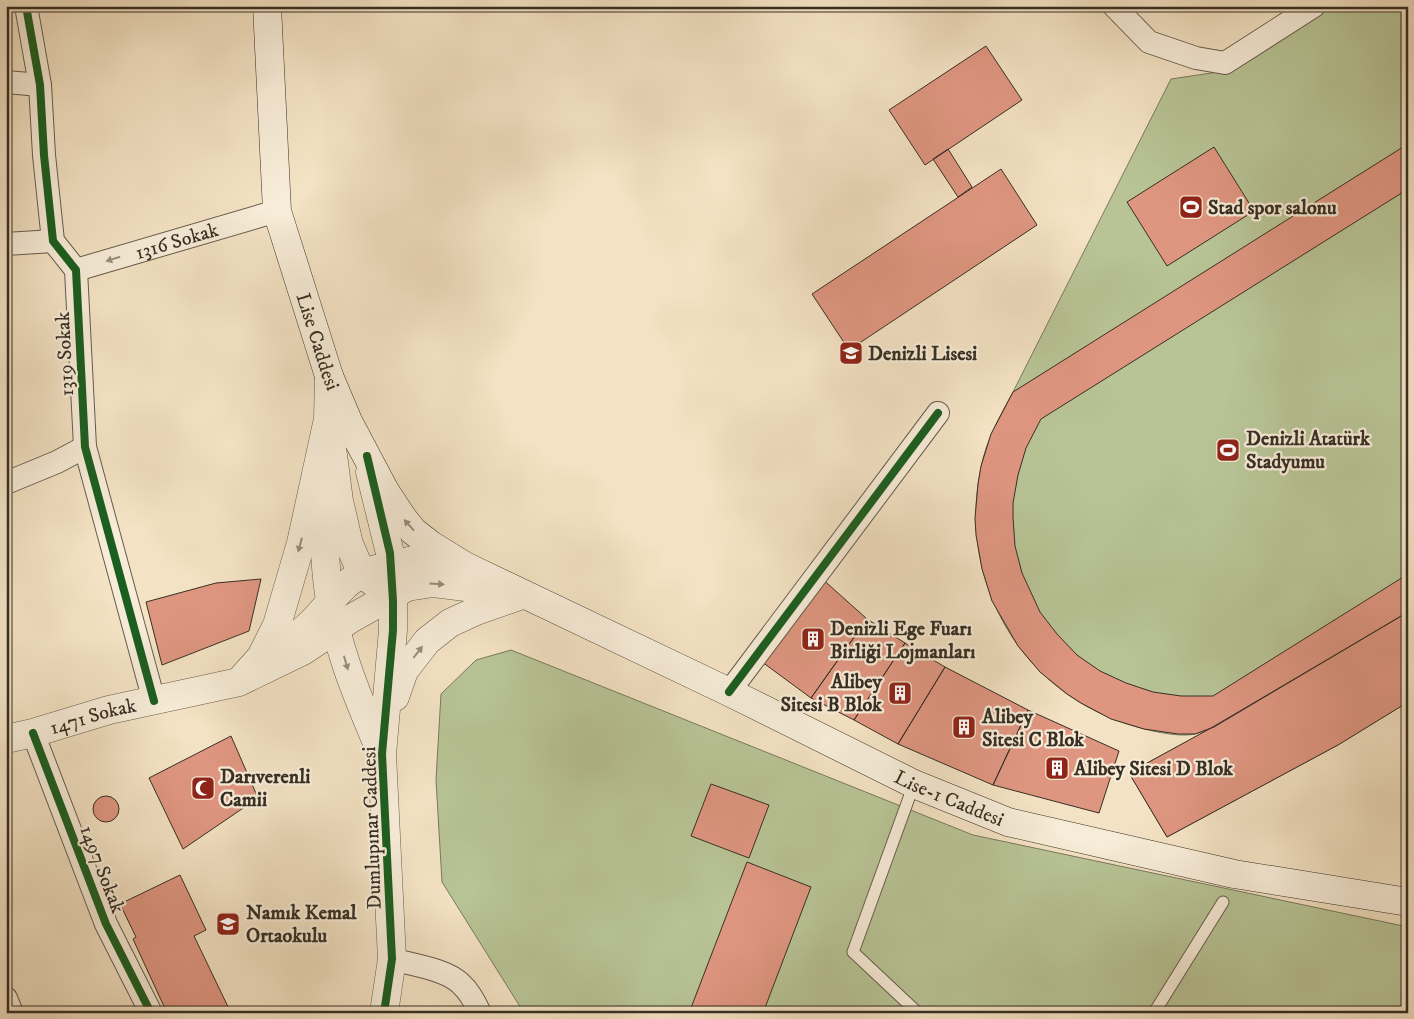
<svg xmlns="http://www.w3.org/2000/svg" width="1414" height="1019" viewBox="0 0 1414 1019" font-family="'IM FELL DW Pica',serif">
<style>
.green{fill:#b8c496;stroke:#787a5d}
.building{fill:#df9681;stroke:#372f24}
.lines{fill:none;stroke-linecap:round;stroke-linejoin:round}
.service-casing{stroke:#665c4c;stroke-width:13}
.minor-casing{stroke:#665c4c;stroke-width:24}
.tertiary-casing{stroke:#665c4c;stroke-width:29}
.secondary-casing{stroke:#372f24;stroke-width:29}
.service{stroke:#f7ecd8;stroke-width:11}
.minor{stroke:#f7ecd8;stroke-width:22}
.tertiary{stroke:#f7ecd8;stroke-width:28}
.secondary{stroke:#f7ecd8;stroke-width:28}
.cycleway-casing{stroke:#f7ecd8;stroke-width:11}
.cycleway{stroke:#1b5e20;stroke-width:8}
.oneway{fill:#978e7e}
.labels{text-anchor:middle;stroke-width:4.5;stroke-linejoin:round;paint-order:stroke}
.poi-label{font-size:20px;font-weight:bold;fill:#372f24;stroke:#f7ecd8;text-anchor:start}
.street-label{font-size:20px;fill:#372f24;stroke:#f7ecd8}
</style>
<rect width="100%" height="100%" fill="#f3e2c3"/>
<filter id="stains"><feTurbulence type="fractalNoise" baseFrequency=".004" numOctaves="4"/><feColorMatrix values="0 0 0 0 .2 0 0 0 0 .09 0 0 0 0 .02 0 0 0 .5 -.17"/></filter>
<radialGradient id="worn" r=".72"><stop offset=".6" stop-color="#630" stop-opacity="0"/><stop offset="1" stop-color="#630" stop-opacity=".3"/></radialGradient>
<path class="green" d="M1319,6h89v696l-70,43 -171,92 -38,-64 81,-44c-5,1 -10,4 -15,5 -22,5 -70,-9 -91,-19 -95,-42 -145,-147 -123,-247 5,-28 19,-52 32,-76l158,-313 47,-7z
M511,650l462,185 435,92v86h-884l-82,-131 -6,-102 5,-86 35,-34z"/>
<path class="building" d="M986,46l36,54 -97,65 -36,-55z
M1214,147l40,64 -87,55 -40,-64z
M1403,147h5v42l-367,230 -15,29 -8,27 -5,28v15l2,28 7,27 18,39 17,22 20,21 23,16 26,12 27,9 28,4h32l195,-122v38l-194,115 -19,7h-17l-34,-5 -33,-10 -30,-16 -14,-9 -27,-22 -22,-26 -26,-45 -10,-32 -6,-34 -1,-17 3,-34 3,-18 10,-32 22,-42z
M948,149l24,38 -14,10 -25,-38z
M1001,169l36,56 -188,125 -37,-56z
M819,576l48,43 -56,79 -53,-39z
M261,579l-12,52 -87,34 -16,-63 70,-19z
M1408,612v90l-70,43 -171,92 -38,-64 82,-45z
M867,619l38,24 -51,77 -43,-22z
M905,643l40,24 -47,77 -44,-24z
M945,667l83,43 -35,75 -95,-41z
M1028,710l91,41 -20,62 -106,-28z
M231,736l27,62 -75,51 -34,-71z
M711,784l58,21 -20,53 -58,-22z
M93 809a13 13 0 1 1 26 0a13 13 0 1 1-26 0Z
M747,862l64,25 -48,126h-74z
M180,875l26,55 -12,6 37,77h-64l-34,-74 3,-2 -16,-33z"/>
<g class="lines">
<g class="service-casing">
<path id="service" d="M914,784l-61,168 65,61
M1154,1013l69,-111"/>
</g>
<g class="minor-casing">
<g id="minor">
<path d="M26,6l14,79 4,70 9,86 23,29 9,177 69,254"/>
<path d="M1114,6l35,36 47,16 29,5 89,-57"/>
<path d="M6,82l34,3"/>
<path d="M6,244l47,-3"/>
<path id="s1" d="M76,270l201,-59"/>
<path d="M6,483l51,-21 28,-15"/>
<path d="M729,692l209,-279"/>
<path d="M33,733l73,191 45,89"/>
<path d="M392,959c20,6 54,10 69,25 9,8 14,18 19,29"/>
<path d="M6,998l6,15"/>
</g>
</g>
<g class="tertiary-casing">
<g id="tertiary">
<path d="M331,440l8,61 10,43 13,30 15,11"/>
<path d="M370,472l20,81 3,48v29l-11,124 10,205 -8,54"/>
<path d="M322,492c2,32 2,64 6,95 7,58 30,111 52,163"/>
<path d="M282,648c11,-9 24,-19 34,-30 15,-16 27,-35 47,-45 10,-4 20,-5 30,-8 28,-8 39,-10 67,-1"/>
<path d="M243,677l18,-20 16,-32 24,-82 27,-124 1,-43"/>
<path d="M395,697l9,-26 23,-30 23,-18 26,-12 43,-15"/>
<path id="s2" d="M6,739l27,-6 76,-23 130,-28 64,-31 49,-33 55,-31 26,-4 83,10"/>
</g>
</g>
<g class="secondary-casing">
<g id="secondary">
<path id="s3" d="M267,6l10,205 52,165 19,45 37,70 17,26 11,14 18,14 34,21 264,126 185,92 94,38 226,52 174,28"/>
</g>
</g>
<use href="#service" class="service"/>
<use href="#minor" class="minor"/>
<use href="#tertiary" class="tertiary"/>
<use href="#secondary" class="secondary"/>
<g class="cycleway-casing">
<path id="cycleway" d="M26,6l14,79 4,70 9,86 23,29 9,177 69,254
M367,456l23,97 3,48v29l-11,124 10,205 -8,54
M729,692l209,-279
M33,733l73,191 45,89"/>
</g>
<use href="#cycleway" class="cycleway"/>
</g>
<defs><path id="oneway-solid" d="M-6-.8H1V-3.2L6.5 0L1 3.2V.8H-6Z" transform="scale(1.25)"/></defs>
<g class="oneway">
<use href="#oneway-solid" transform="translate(113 259) rotate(162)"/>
<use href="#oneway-solid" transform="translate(409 525) rotate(-132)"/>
<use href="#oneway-solid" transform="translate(300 545) rotate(105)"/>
<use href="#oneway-solid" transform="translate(437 584) rotate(3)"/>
<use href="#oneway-solid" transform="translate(418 652) rotate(-52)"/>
<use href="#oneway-solid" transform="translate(346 663) rotate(74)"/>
</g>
<defs>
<g id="stadium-square" transform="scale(1.25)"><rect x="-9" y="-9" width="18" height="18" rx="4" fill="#8f2418" stroke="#f7ecd8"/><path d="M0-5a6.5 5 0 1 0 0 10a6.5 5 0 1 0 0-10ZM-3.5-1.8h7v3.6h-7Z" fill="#fff"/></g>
<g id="school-square" transform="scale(1.25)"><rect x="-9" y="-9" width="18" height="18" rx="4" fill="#8f2418" stroke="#f7ecd8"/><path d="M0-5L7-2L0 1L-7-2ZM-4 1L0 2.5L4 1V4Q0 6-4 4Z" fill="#fff"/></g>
<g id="building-square" transform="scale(1.25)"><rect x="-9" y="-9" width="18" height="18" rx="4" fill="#8f2418" stroke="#f7ecd8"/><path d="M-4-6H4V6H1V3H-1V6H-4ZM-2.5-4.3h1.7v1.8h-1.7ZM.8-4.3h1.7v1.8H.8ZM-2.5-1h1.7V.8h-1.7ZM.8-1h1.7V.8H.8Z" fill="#fff"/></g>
<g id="mosque-square" transform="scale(1.25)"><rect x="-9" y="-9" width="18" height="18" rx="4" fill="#8f2418" stroke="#f7ecd8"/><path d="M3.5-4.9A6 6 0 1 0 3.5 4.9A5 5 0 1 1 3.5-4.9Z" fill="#fff"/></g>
</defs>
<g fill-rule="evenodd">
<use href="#stadium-square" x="1191" y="207"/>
<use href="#school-square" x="851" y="353"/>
<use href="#stadium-square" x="1228" y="450"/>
<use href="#building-square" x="813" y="639"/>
<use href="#building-square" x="900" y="693"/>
<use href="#building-square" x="964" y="727"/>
<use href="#building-square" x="1057" y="768"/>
<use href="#mosque-square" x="203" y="788"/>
<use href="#school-square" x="228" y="924"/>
</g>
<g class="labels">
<g class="poi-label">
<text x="1208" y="214">Stad spor salonu</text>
<text x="868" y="360">Denizli Lisesi</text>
<text x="1246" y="445">Denizli Atatürk<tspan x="1246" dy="23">Stadyumu</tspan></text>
<text x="830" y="635">Denizli Ege Fuarı<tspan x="830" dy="23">Birliği Lojmanları</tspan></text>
<text x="882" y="688" text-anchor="end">Alibey<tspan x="882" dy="23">Sitesi B Blok</tspan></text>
<text x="982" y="723">Alibey<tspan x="982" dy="23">Sitesi C Blok</tspan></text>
<text x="1074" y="775">Alibey Sitesi D Blok</text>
<text x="220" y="783">Darıverenli<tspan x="220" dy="23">Camii</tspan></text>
<text x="246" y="919">Namık Kemal<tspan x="246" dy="23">Ortaokulu</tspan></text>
</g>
<g class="street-label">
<text dy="7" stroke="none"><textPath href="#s1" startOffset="105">1316 Sokak</textPath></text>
<text dy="7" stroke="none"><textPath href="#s3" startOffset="342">Lise Caddesi</textPath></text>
<text transform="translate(64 354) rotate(-93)" y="7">1319 Sokak</text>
<text dy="7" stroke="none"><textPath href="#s2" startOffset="90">1471 Sokak</textPath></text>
<text dy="7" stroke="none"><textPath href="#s3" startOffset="1155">Lise-1 Caddesi</textPath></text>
<text transform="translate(371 828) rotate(-92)" y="7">Dumlupınar Caddesi</text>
<text transform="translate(103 869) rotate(69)" y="7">1497 Sokak</text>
</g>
</g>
<rect width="1414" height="1019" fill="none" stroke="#f3e2c3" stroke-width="25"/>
<rect x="8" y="8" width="1399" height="1004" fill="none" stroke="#372f24" stroke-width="2.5"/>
<rect x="12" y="12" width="1389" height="994" fill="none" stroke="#372f24"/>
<rect width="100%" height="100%" filter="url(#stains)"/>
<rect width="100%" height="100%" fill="url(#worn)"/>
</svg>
